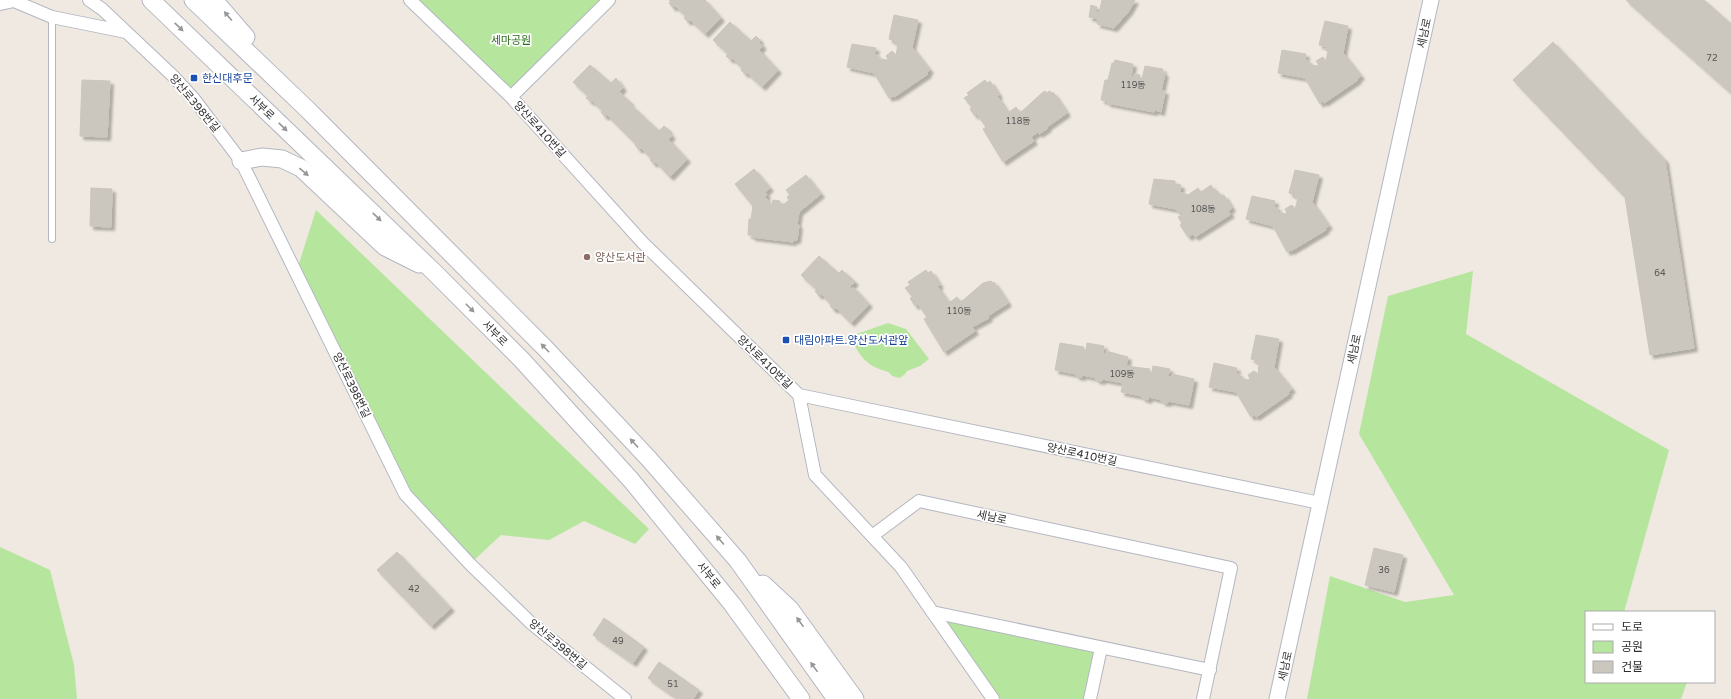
<svg xmlns="http://www.w3.org/2000/svg" width="1731" height="699" viewBox="0 0 1731 699" font-family="'Varela Round','Noto Sans KR',sans-serif">
<style>
.green{fill:#b6e59e}
.building{fill:#cbc7bf;stroke:#cbc5ba;filter:url(#shadow)}
.lines{fill:none;stroke-linecap:round;stroke-linejoin:round}
.service-casing{stroke:#b4b7c1;stroke-width:8}
.minor-casing{stroke:#b4b7c1;stroke-width:14}
.tertiary-casing{stroke:#b4b7c1;stroke-width:17}
.secondary-casing{stroke:#b4b7c1;stroke-width:19}
.service{stroke:#fff;stroke-width:6}
.minor{stroke:#fff;stroke-width:12}
.tertiary{stroke:#fff;stroke-width:15}
.secondary{stroke:#fff;stroke-width:17}
.oneway{fill:#969696}
.transit-dot{fill:#1a4fb4;stroke:#fff;stroke-width:1.5}
.education-dot{fill:#8d6e63;stroke:#fff;stroke-width:1.5}
.labels{text-anchor:middle;stroke-width:3.5;stroke-linejoin:round;paint-order:stroke}
.number-label{font-size:9px;fill:#555452}
.street-label{font-size:11px;fill:#2e2e2e;stroke:#fff}
.park-label{font-size:11px;fill:#2c6e1b;stroke:#fff}
.transit-label{font-size:11px;fill:#164399;stroke:#fff;text-anchor:start}
.education-label{font-size:11px;fill:#785e54;stroke:#fff;text-anchor:start}
</style>
<defs>
<filter id="shadow"><feDropShadow dx="3.5" dy="3.5" stdDeviation="1" flood-color="#0004"/></filter>
</defs>
<rect width="100%" height="100%" fill="#efe9e1"/>
<path class="green" d="M410,0h201l-100,97z
M316,210l333,319 -14,15 -51,-23 -35,19 -48,-5 -31,29 -65,-70 -109,-221z
M1473,271l-7,63 203,116 -45,162h-38v70h101l-6,17h-374l23,-123 75,26 49,-7 -95,-161 29,-138z
M888,323l18,6 23,30 -9,7 -13,5 -2,3 -5,4 -8,-2c-3,-5 -8,-5 -13,-7 -16,-6 -23,-19 -28,-33z
M0,547l50,23 24,95 3,34h-77z
M932,612l169,36 -11,51h-97z"/>
<path class="building" d="M669,0h36l16,18 -16,16 -15,-14 -2,2 -4,-4 2,-2 -11,-10 -2,2 -4,-5 2,-1z
M1102,0h33l-6,11 -15,17 -17,-4 1,-5 -9,-2 2,-12 6,2 -1,5 3,1z
M1626,0h78l27,24v69z
M894,15l24,5 -6,27 18,23 -3,3 1,1 -34,23 -1,-1 -4,2 -15,-25 -27,-6 5,-23 24,4 -2,6 4,1v4l9,1 1,-1 -2,-3 6,-5 4,4 2,-10 -4,-1 1,-3 -6,-2z
M1325,21l23,5 -5,27 18,23 -4,3 1,1 -34,23 -1,-2 -3,3 -15,-26 -27,-5 4,-23 24,4 -1,6 4,1 -1,3 9,2 2,-1 -3,-4 7,-4 3,4 2,-10 -3,-1 1,-4 -7,-1z
M730,22l21,19 5,-5 4,4 -1,2 4,4 -4,4 19,20 -16,17 -15,-14 -2,1 -4,-4 1,-2 -10,-10 -1,2 -5,-4 2,-2 -15,-14z
M1553,42l112,118 29,188 -44,7 -25,-158 -112,-117z
M1115,60l18,4 -2,13 2,1 1,-4 6,1 -1,4h3l3,-13 18,3 -1,4h3l-4,18h4l-4,21 -6,-2 -1,2 -47,-9v-2l-6,-1 4,-20h3l4,-17h2z
M590,65l21,18 5,-5 7,10 -4,4 12,11 -1,1 29,27 5,-5 5,4 -1,1 4,5 -4,3 19,20 -17,18 -14,-15 -2,2 -4,-4 1,-2 -10,-10 -2,2 -4,-5 1,-1 -29,-29 -2,2 -4,-5 2,-1 -11,-10 -1,1 -5,-4 2,-2 -15,-14z
M82,80l28,1 -3,56 -27,-1z
M985,80l2,3 3,-2 9,14 -2,1 11,17 8,-6 4,6 22,-20 3,-2 1,2 4,-2 2,3 1,-2 14,21 -20,14 1,1 -9,6 -1,-2 -7,5 3,4 -31,21 -20,-33 3,-2 -9,-13 -2,2 -5,-7 2,-2 -8,-9 5,-3 -2,-2z
M754,169l16,19 -5,4 2,3 -2,2 6,8h1l1,-5 7,1v5h2l7,-6 -2,-3 3,-2 -4,-5 20,-15 15,19 -22,18 -2,13h2l-2,15h-4v2l-41,-5v-2h-4l1,-16h2l2,-13 -18,-22z
M1295,170l24,5 -7,27 17,24 -4,2 1,2 -35,21 -1,-1 -3,2 -14,-26 -27,-7 6,-23 23,5 -1,6 4,1 -1,4 9,2 1,-1 -2,-4 7,-4 3,4 3,-10 -4,-1 1,-3 -6,-2z
M1154,179l21,2v3l6,1 -1,7 8,3 10,-7 3,4 10,-7 4,7 3,-1 3,6 3,-2 8,13 -4,3 3,3 -36,23 -2,-3 -5,3 -8,-12 2,-2 -4,-6 3,-1 -5,-7 -27,-5z
M91,188l21,1 -1,38 -21,-1z
M819,256l18,16 -1,1 1,2 5,-5 13,12 -5,5 2,2 1,-2 16,17 -18,19 -15,-15 -2,2 -4,-4 1,-2 -10,-10 -2,2 -4,-5 2,-1 -16,-15z
M926,270l2,3 3,-2 9,14 -3,1 12,17 8,-6 4,5 22,-19 8,-2 2,2 1,-1 14,21 -20,13 1,2 -17,9 3,4 -31,21 -20,-33 3,-2 -9,-13 -3,2 -5,-8 3,-1 -8,-9 5,-3 -2,-3z
M1256,335l23,4 -5,28 18,22 -4,3 1,2 -33,23 -2,-2 -3,2 -15,-25 -27,-5 5,-24 23,5 -1,6h4l-1,4 10,2 1,-1 -2,-4 6,-4 4,3 1,-10h-3l1,-4 -6,-1z
M1060,343l24,4 -1,3h3l1,-7 17,3 -1,8h2l1,-3 22,6 -2,9 24,3 -1,4h3l1,-7 17,3 -2,7 3,1 1,-3 22,5 -5,26 -21,-4v2l-6,-1v-2l-13,-3 -1,3 -6,-2v-2l-21,-4 2,-9 -21,-4v2l-6,-1v-2l-13,-3 -1,2 -6,-1v-2l-21,-4z
M1374,548l29,7 -9,37 -29,-7z
M397,552l54,56 -20,18 -54,-56z
M604,618l40,29 -11,16 -40,-28z
M659,662l40,28 -6,9h-15l-30,-21z"/>
<g class="lines">
<g class="service-casing">
<path id="service" d="M52,17v222"/>
</g>
<g class="minor-casing">
<path id="minor" d="M89,0l13,9 71,67 21,23 47,62 164,333 65,70 61,59 94,76
M410,0l101,97 132,146 156,152 521,108
M0,4l14,-3 38,16 74,15
M511,97l98,-97
M799,395l16,80 86,92 92,132
M872,536l47,-35 312,67 -28,131
M932,612l278,58
M1090,699l11,-51"/>
</g>
<g class="tertiary-casing">
<path id="tertiary" d="M1277,699l154,-699"/>
</g>
<g class="secondary-casing">
<path id="secondary" d="M151,0l283,272 87,87 110,121 101,124 69,95
M193,0l115,110 237,238 104,111 89,102 98,138
M214,0l32,37
M241,161l21,-4 20,2 19,9 84,79 34,17
M763,584l27,25 65,90"/>
</g>
<use href="#service" class="service"/>
<use href="#minor" class="minor"/>
<use href="#tertiary" class="tertiary"/>
<use href="#secondary" class="secondary"/>
</g>
<defs><path id="oneway-solid" d="M-6-.8H1V-3.2L6.5 0L1 3.2V.8H-6Z"/></defs>
<g class="oneway">
<use href="#oneway-solid" transform="translate(228 16) rotate(-130)"/>
<use href="#oneway-solid" transform="translate(179 27) rotate(44)"/>
<use href="#oneway-solid" transform="translate(283 127) rotate(44)"/>
<use href="#oneway-solid" transform="translate(304 172) rotate(40)"/>
<use href="#oneway-solid" transform="translate(377 217) rotate(44)"/>
<use href="#oneway-solid" transform="translate(470 308) rotate(45)"/>
<use href="#oneway-solid" transform="translate(545 348) rotate(-134)"/>
<use href="#oneway-solid" transform="translate(634 443) rotate(-133)"/>
<use href="#oneway-solid" transform="translate(720 540) rotate(-131)"/>
<use href="#oneway-solid" transform="translate(800 622) rotate(-126)"/>
<use href="#oneway-solid" transform="translate(814 667) rotate(-126)"/>
</g>
<g class="transit-dot">
<rect x="190" y="74" width="8" height="8" rx="2"/>
<rect x="782" y="336" width="8" height="8" rx="2"/>
</g>
<circle class="education-dot" cx="587" cy="257" r="4"/>
<g class="labels">
<g class="number-label">
<text x="1712" y="61">72</text>
<text x="1133" y="88">119동</text>
<text x="1018" y="124">118동</text>
<text x="1203" y="212">108동</text>
<text x="1660" y="276">64</text>
<text x="959" y="314">110동</text>
<text x="1122" y="377">109동</text>
<text x="1384" y="573">36</text>
<text x="414" y="592">42</text>
<text x="618" y="644">49</text>
<text x="673" y="687">51</text>
</g>
<g class="street-label">
<text transform="translate(1424 33) rotate(-78)" y="4">세남로</text>
<text transform="translate(195 103) rotate(50)" y="4">양산로398번길</text>
<text transform="translate(262 107) rotate(44)" y="4">서부로</text>
<text transform="translate(540 129) rotate(48)" y="4">양산로410번길</text>
<text transform="translate(495 333) rotate(45)" y="4">서부로</text>
<text transform="translate(1354 349) rotate(-78)" y="4">세남로</text>
<text transform="translate(765 362) rotate(44)" y="4">양산로410번길</text>
<text transform="translate(352 385) rotate(64)" y="4">양산로398번길</text>
<text transform="translate(1082 454) rotate(12)" y="4">양산로410번길</text>
<text transform="translate(992 517) rotate(12)" y="4">세남로</text>
<text transform="translate(709 575) rotate(51)" y="4">서부로</text>
<text transform="translate(558 644) rotate(40)" y="4">양산로398번길</text>
<text transform="translate(1285 666) rotate(-78)" y="4">세남로</text>
</g>
<g class="park-label">
<text x="511" y="44">세마공원</text>
</g>
<g class="transit-label">
<text x="202" y="82">한신대후문</text>
<text x="794" y="344">대림아파트.양산도서관앞</text>
</g>
<g class="education-label">
<text x="595" y="261">양산도서관</text>
</g>
</g>
<rect x="1585" y="611" width="130" height="72" fill="#ffffff" stroke="#ababab"/>
<rect x="1593" y="624" width="20" height="6" fill="#ffffff" stroke="#ababab"/>
<text x="1621" y="631" font-size="12" fill="#2e2e2e">도로</text>
<rect x="1593" y="641" width="20" height="12" fill="#b6e59e" stroke="#ababab"/>
<text x="1621" y="651" font-size="12" fill="#2e2e2e">공원</text>
<rect x="1593" y="661" width="20" height="12" fill="#cbc7bf" stroke="#ababab"/>
<text x="1621" y="671" font-size="12" fill="#2e2e2e">건물</text>
</svg>
